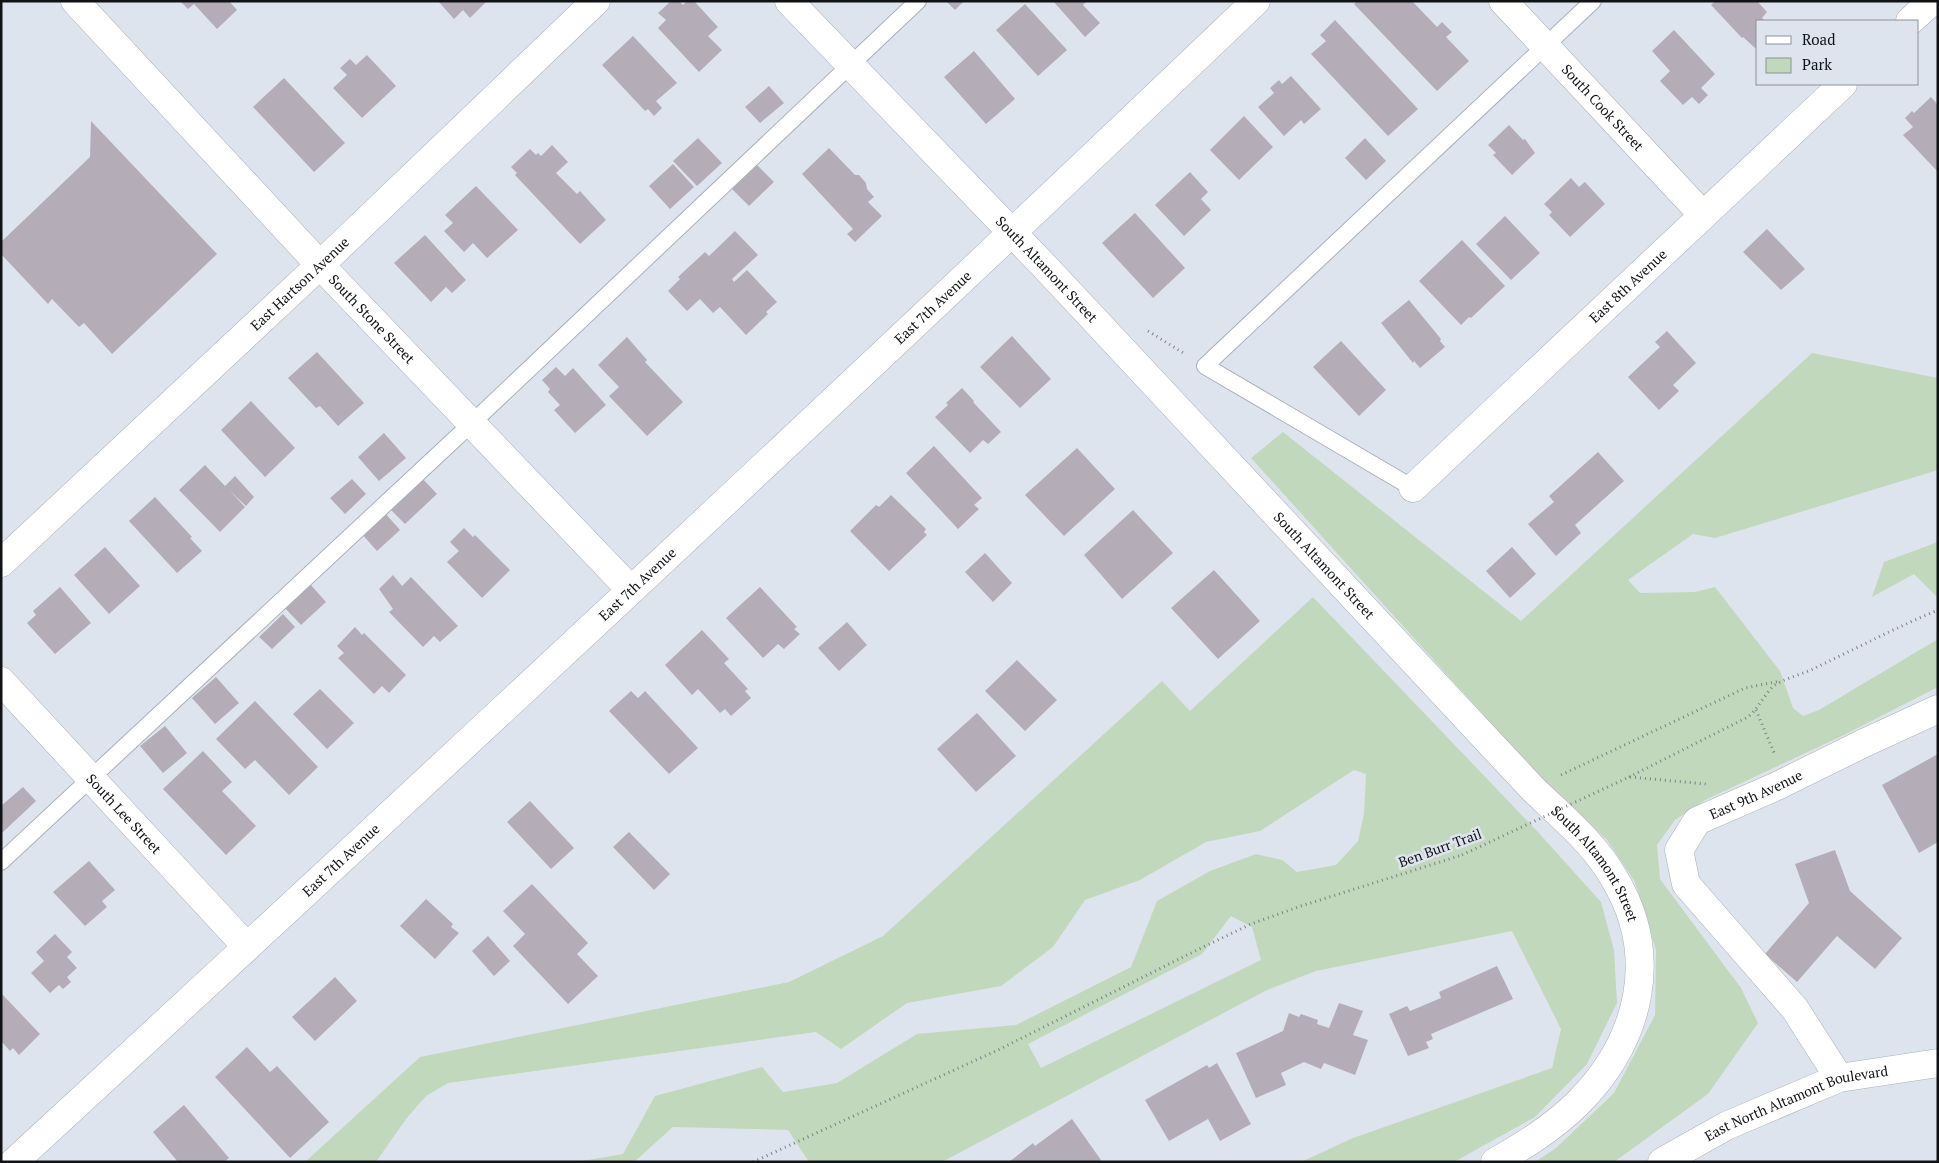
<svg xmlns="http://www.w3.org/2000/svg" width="1939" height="1163" viewBox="0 0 1939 1163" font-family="'PT Serif',serif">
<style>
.green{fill:#c2d8bc;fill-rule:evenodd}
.building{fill:#b4adb7}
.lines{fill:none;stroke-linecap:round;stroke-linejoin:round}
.lane-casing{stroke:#aaafb9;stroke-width:18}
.street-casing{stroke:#aaafb9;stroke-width:29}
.secondary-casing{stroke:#aaafb9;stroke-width:29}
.path{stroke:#7f8289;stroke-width:3;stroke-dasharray:1 4;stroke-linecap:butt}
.lane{stroke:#fff;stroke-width:16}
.street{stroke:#fff;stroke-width:28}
.secondary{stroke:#fff;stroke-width:28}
.path-bridge{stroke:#7f8289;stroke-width:3;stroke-dasharray:1 4;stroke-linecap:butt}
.labels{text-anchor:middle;stroke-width:5;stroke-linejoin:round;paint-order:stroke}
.street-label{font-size:14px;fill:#111216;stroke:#dee4ee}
</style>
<rect width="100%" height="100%" fill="#dee4ee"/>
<path class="green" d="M1812,353l126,25v92l-223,68 -22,-4 -65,46 12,13 55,-1 20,-5 65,84 13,37 10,8 16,-6 119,-71v48l-94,48 -139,65 -30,20 -18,25 3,34 81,109 17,35 -50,71 -94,68h-79l21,-14 58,-55 41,-78 1,-65 -21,-68 -28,-42 -71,-67 -285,-315 32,-26 238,189z
M1938,542v56l-24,-24 -42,23 12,-35z
M1313,597l224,234 64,71 13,48 3,53 -30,61 -52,53 -81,45h-153l52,-24 199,-70 9,-39 -49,-98 -196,40 -49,19 -325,172h-133l-21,-32 -115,-3 -39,35h-58l47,-8 32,-58 107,-29 21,25 54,-9 80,-49 99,-9 115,-58 26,-66 53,-30 46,-17 26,6 15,12 39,-7 22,-24 6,-27 2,-40 -12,-4 -94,61 -54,11 -66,38 -55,20 -32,47 -52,39 -94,17 -66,46 -25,-17 -368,51 -22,13 -20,23 -30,43h-71l115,-105 369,-75 94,-46 279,-255 28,30zM1231,916l21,11 9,33 -220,108 -13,-24 174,-90z"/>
<path class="building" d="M180,1h49l8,9 -20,19 -23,-25 -6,5z
M438,1h49l-17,17 -7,-8 -9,9z
M671,1h8l4,4 4,-4h7l24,26 -10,9 14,14 -23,22 -41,-44 8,-8 -8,-7z
M946,1h18l-9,9z
M1053,1h34l-4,4 17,18 -15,14z
M1357,1h55l25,26 5,-5 10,10 -6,5 23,24 -32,30 -83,-87z
M1715,1h42l10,11 -5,6 3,3h-7v24l-3,3 -12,-11 -1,1 -31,-33z
M1025,4l42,46 -29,26 -42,-46z
M1335,20l83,89 -30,27 -77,-82 15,-13 -6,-6z
M1674,30l41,44 -14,14 7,7 -9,9 -7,-7 -9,8 -23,-24 10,-10 -18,-20z
M633,36l44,47 -21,18 6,7 -8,8 -6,-7 -3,2 -43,-46z
M974,51l41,48 -29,25 -42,-47z
M367,55l29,31 -34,32 -29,-30 14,-13 -7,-7 10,-9 6,6z
M1291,76l30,33 -17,15 -3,-4 -17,16 -26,-29 16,-14 -4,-5 9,-8 3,4z
M284,78l61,65 -31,29 -61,-65z
M769,86l15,17 -24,20 -15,-16z
M1931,97l7,8v67l-35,-37 10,-8 -8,-9 7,-7 2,2z
M1244,116l29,31 -34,33 -29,-30z
M91,121l126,133 -105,100 -28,-31 -5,4 -27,-28 -4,5 -47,-50v-12l89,-85z
M1509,125l14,15 2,-1 10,14 -23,22 -19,-20 3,-2 -8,-8z
M698,138l24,25 -25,23 -24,-25z
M1365,138l21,23 -20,19 -21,-22z
M552,145l16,17 -12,11 21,21 3,-3 26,29 -26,24 -65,-69 2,-2 -6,-6 19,-18 6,6 2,-2 3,3z
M829,148l26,27h4l7,8 1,6 7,8 -6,5 14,14 -27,26 -8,-8 6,-5 -51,-55z
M673,164l21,23 -24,22 -21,-23z
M756,164l18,18 -25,24 -18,-18z
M1190,172l18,20 -7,7 10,11 -27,26 -29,-31z
M1571,178l8,9 6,-5 20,22 -35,33 -21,-22 3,-3 -8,-8z
M476,186l42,44 -31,28 -14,-15 -9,9 -20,-21 9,-8 -8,-8z
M1135,213l50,55 -32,30 -51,-55z
M1505,216l35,37 -29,27 -35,-36z
M1767,229l38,40 -24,21 -38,-38z
M735,231l23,24 -26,24 2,3 13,-12 30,32 -11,10 2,2 -22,21 -26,-28 -7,6 -13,-14 -13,12 -19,-20 12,-12 -2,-2 27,-25 4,4z
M425,235l41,45 -14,13 -6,-6 -15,15 -37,-39z
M1462,240l43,46 -34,32 -2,-1 -8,8 -42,-44z
M1409,300l32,39 -1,2 5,6 -25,21 -6,-7 -1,2 -32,-40z
M1667,331l29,32 -23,22 6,6 -20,19 -31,-33 32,-30 -5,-5z
M1012,336l39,43 -31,29 -40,-41z
M627,337l20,23 -2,2 38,40 -36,34 -38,-40 10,-9 -21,-22z
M1341,341l45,49 -27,26 -46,-49z
M317,352l47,51 -26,23 -18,-20 -4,2 -28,-30z
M556,367l9,9 8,-8 33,37 -31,28 -21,-23 6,-5 -12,-13 2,-3 -8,-9z
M962,388l12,13 -1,1 28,30 -13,12 -5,-4 -13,13 -35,-36 13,-12 -2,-2z
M251,401l44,47 -30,29 -44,-47z
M384,433l22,25 -27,23 -21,-24z
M934,446l48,52 -8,7 5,4 -21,20 -52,-56z
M1077,448l38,41 -51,47 -39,-41z
M1598,452l26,29 -49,44 6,8 -25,23 -28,-32 26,-22 -5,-6z
M205,465l20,21 10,-10 19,21 -8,9 -16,-15 15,16 -25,25 -41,-42z
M421,477l16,17 -32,30 -16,-16z
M352,479l14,15 -21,20 -15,-16z
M891,495l35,34 -2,3 3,3 -38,36 -39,-40 26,-26 3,2z
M155,497l37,40 -2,1 12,13 -25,22 -48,-52z
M1133,510l40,43 -51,46 -38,-44z
M384,512l16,18 -23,21 -16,-18z
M464,528l9,9 2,-2 35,35 -28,28 -35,-36 12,-11 -9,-9z
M105,547l35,39 -31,28 -35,-39z
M1512,547l24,27 -26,24 -24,-27z
M985,553l27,30 -19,19 -28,-30z
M1214,570l46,51 -42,38 -47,-51z
M393,575l9,11 9,-9 47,49 -18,16 -6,-6 -11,11 -34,-35 4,-3 -14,-20z
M310,584l16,18 -25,23 -17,-18z
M60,587l31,36 -36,31 -28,-31 9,-8 -3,-4z
M760,587l37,40 -3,2 6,5 -16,15 -6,-5 -15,14 -37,-40z
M283,614l12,13 -23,22 -13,-12z
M847,622l20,23 -28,26 -21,-23z
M355,627l7,8 2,-2 42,42 -17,18 -7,-7 -8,8 -36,-36 6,-5 -7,-7z
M702,630l27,29 -5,4 24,26 -3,2 6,7 -20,18 -6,-7 -5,4 -22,-24 -6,6 -27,-30z
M1017,660l40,40 -32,31 -40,-40z
M216,677l23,26 -24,21 -23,-26z
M320,689l34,34 -27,26 -34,-35z
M631,691l7,7 7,-7 53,57 -29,26 -60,-63z
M255,701l63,66 -29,28 -34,-35 -10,9 -29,-30z
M977,713l39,43 -40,36 -39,-43z
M165,726l22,27 -24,20 -23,-27z
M203,751l29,31 -10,9 34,35 -30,29 -63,-66z
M1938,754v88l-19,11 -37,-68z
M23,787l13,14 -33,31 -2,-1v-25z
M530,801l44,47 -23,21 -44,-47z
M629,832l41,42 -16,16 -41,-43z
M1835,850l15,41 52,47 -27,31 -38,-33 -40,46 -32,-28 44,-51 -14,-39z
M89,861l26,29 -13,11 5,6 -22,19 -32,-34z
M532,884l56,59 -11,11 21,22 -30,28 -55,-58 12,-12 -22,-23z
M426,899l27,25 -2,3 8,6 -24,26 -35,-33z
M55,934l17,18 -5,5 10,11 -10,9 4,5 -8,7 -4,-4 -9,8 -19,-20 13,-12 -8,-9z
M488,936l22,25 -16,15 -22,-25z
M1497,966l16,33 -82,35 2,5 -7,3 3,6 -21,8 -19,-42 18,-8 3,5 31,-13 -2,-6z
M335,977l22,24 -42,40 -23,-24z
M1,993l39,41 -21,21 -6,-7 -3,3 -9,-10z
M1339,1003l24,8 -10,24 15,5 -13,35 -31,-12 -3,6 -17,-7 -23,11 5,12 -30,13 -20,-45 47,-22 6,-18 10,4 2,-3 17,6 -1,4 12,4z
M247,1047l23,25 7,-6 52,56 -39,36 -75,-81z
M1217,1063l34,61 -31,17 -12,-22 -39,22 -24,-41 62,-35 2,3z
M184,1105l45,53 -5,4h-46l-25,-30z
M1072,1119l29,41 -2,2h-90l24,-19 2,3z"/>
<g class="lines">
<g class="lane-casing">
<path id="lane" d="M1413,488l-208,-122 388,-365
M1,862l471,-439 446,-422"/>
</g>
<g class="street-casing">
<g id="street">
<path id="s1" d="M75,1l245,264 310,324"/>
<path id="s2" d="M1503,1l200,214"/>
<path d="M1910,21l22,-20"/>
<path id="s3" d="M1413,488l430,-404"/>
<path id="s4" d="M1,563l319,-298 276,-264"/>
<path id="s5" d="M1,681l246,266"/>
<path id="s6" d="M1839,1078l-44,-69 -109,-125 -7,-34 18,-29 80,-35 87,-43 74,-34"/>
<path id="s7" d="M14,1162c417,-384 832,-770 1242,-1161"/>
<path id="s8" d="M1662,1162l64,-36 113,-48 99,-15"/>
</g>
</g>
<g class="secondary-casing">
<g id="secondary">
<path id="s9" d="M789,1l259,269 485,519c29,28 61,54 81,89 47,78 26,162 -35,224 -25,25 -54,43 -84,60"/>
</g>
</g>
<path class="path" d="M1148,331l37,23
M1756,710l19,45
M1561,775l184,-87 35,-7
M1629,777l119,-60c11,-9 16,-23 27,-32 13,-8 29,-11 42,-18 40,-19 80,-40 121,-57
M1630,777l76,7
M753,1162l245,-112 193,-97 60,-29 50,-18 161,-51"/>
<use href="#lane" class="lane"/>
<use href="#street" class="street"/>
<use href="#secondary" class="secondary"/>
<path class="path-bridge" d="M1462,855l167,-78"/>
</g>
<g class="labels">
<g class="street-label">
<text dy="5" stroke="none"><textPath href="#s2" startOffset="146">South Cook Street</textPath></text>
<text dy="5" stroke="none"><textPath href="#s9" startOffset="372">South Altamont Street</textPath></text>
<text dy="5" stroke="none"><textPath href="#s4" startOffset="409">East Hartson Avenue</textPath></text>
<text dy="5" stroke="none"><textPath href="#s3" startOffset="295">East 8th Avenue</textPath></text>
<text dy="5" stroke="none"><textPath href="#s7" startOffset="1255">East 7th Avenue</textPath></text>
<text dy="5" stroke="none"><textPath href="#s1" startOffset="435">South Stone Street</textPath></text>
<text dy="5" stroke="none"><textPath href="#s9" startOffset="778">South Altamont Street</textPath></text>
<text dy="5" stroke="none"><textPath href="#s7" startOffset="850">East 7th Avenue</textPath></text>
<text dy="5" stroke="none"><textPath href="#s6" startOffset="381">East 9th Avenue</textPath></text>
<text dy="5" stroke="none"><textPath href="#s5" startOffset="181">South Lee Street</textPath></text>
<text transform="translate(1440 848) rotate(-20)" y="5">Ben Burr Trail</text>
<text dy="5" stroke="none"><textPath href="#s7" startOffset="445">East 7th Avenue</textPath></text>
<text dy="5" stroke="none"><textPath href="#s9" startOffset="1182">South Altamont Street</textPath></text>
<text dy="5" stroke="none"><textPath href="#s8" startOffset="148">East North Altamont Boulevard</textPath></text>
</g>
</g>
<rect width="1939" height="1163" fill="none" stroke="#111216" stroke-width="5"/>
<rect x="1756" y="20" width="162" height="65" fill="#dee4ee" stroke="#8c9098"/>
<rect x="1766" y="36" width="25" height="8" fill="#ffffff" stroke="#8c9098"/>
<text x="1802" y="45" font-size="15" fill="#111216">Road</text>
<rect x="1766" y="58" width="25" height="15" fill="#c2d8bc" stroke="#8c9098"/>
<text x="1802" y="70" font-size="15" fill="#111216">Park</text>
</svg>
